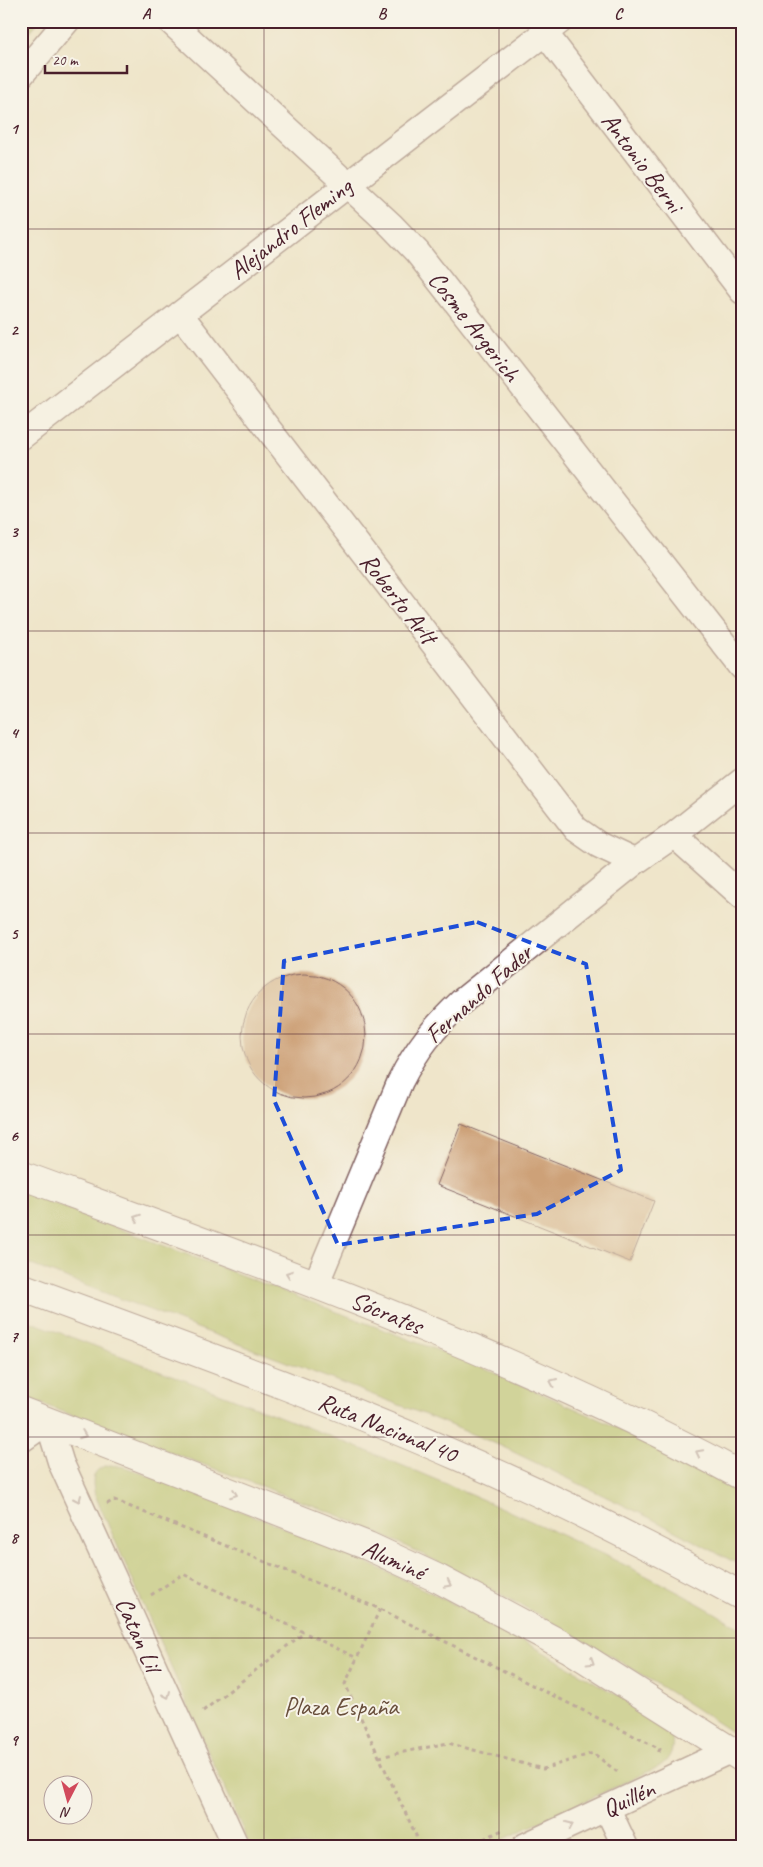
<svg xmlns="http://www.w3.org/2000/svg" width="763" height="1867" viewBox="0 0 763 1867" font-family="Caveat,sans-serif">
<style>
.green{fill:#aebd5f;stroke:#7c6e45}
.building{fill:#cda178}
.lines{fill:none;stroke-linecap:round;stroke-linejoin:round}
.street-casing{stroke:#846463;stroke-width:28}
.secondary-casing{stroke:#846463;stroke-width:30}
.primary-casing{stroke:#846463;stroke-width:30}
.path{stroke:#846463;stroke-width:3;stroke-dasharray:4 4;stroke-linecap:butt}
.street{stroke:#fff;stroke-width:25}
.secondary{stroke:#fff;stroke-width:28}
.primary{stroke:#fff;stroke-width:28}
.oneway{stroke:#ae9aa0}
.marked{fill:none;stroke:#1d4ed8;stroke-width:4;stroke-dasharray:10 6;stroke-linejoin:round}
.grid{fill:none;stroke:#4a1f2b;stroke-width:1;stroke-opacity:0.55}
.labels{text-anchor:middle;stroke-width:4;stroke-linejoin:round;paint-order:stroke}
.street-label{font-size:25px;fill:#4a1f2b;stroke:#f7f3e8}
.park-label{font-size:25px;fill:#684e3b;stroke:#f7f3e8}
.neatline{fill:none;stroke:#4a1f2b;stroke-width:2}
.grid-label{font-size:16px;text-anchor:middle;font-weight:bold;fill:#4a1f2b}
</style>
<rect width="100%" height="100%" fill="#f7f3e8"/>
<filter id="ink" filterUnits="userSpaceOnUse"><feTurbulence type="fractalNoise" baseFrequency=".02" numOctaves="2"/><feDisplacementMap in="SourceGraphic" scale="10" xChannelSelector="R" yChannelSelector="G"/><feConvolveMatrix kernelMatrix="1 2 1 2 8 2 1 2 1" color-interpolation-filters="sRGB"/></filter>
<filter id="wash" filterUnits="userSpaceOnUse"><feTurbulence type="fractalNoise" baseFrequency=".0096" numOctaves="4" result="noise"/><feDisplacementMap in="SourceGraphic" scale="20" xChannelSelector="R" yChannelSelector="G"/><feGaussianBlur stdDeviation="1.12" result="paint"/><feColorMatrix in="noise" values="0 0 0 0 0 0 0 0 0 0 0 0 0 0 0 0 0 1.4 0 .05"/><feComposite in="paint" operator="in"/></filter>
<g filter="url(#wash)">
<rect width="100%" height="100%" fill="#efe5ca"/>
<path class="green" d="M21,21h18l-18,21z
M21,1191l473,181 144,65 104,55v74l-94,-49 -147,-71 -78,-32 -402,-153z
M21,1318c165,63 331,123 492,195 78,35 156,71 229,116v110c-128,-86 -262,-161 -404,-224l-317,-119z
M110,1465l15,2c82,32 166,61 247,98 77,35 152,74 224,118 25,15 60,29 76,54 2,13 -2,22 -12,29l-171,80h-239l-155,-351c-4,-16 -3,-27 15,-30z"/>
<g id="blocks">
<path class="building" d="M242 1036a62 62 0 1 1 124 0a62 62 0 1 1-124 0Z
M461,1124l193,77 -24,61 -193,-77z"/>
</g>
</g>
<g filter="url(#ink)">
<use href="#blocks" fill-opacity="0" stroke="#846463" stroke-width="1"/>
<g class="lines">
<g class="street-casing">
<path id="street" d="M170,21l221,204 26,27 325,415
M545,33l197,258
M21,75l46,-54
M180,314l396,515 23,16 36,17
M21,437l539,-416
M674,835l68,61
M316,1284l84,-202c17,-34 34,-54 61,-80l174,-140 39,-27 68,-54
M21,1440l27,-19 13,42 175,383
M607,1808l18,38
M525,1846l206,-96"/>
</g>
<g class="secondary-casing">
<path id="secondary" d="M21,1175c245,90 491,177 721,301
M21,1411l347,135 71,33 131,70 172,109"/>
</g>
<g class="primary-casing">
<path id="primary" d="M21,1287c148,55 297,108 441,171 96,42 188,88 280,138"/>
</g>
<path class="path" d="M107,1504l7,-4 266,109 280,140 -3,6
M151,1595l32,-21 174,84
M380,1609l-35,75 76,162
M203,1711l101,-78
M379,1757l69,-14 95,26 50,-16 27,21
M469,1846l33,-16"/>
<use href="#street" class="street"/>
<use href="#secondary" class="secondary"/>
<use href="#primary" class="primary"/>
</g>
<defs><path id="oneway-chevron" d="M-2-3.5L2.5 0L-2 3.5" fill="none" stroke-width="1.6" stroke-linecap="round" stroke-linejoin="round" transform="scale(1.25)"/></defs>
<g class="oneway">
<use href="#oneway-chevron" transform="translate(137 1218) rotate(-160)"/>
<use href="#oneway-chevron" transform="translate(289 1274) rotate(-160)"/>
<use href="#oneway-chevron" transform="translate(553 1382) rotate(-156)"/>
<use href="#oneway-chevron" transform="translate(83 1435) rotate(21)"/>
<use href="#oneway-chevron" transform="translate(699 1453) rotate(-153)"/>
<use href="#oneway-chevron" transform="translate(234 1494) rotate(21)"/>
<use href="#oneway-chevron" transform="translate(78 1499) rotate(66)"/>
<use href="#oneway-chevron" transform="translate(448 1584) rotate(27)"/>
<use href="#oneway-chevron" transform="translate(591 1662) rotate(32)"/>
<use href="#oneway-chevron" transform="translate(167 1695) rotate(66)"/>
<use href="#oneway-chevron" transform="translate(570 1825) rotate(-25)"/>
</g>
</g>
<path d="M0 0H763V1867H0ZM477,922l109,42 35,206 -84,44 -199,31 -64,-145 10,-139z" fill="#efe5ca" fill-opacity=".55" fill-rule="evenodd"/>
<path class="marked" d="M477,922l109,42 35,206 -84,44 -199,31 -64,-145 10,-139z"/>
<path class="grid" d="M264,21v1825M499,21v1825M21,229h721M21,430h721M21,631h721M21,833h721M21,1034h721M21,1235h721M21,1437h721M21,1638h721"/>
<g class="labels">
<g class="street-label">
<text transform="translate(643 162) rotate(53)" y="9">Antonio Berni</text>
<text transform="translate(290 228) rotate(-38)" y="9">Alejandro Fleming</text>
<text transform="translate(475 326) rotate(52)" y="9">Cosme Argerich</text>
<text transform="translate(399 598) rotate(52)" y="9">Roberto Arlt</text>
<text transform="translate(478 993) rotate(-42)" y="9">Fernando Fader</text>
<text transform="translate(387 1312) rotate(22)" y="9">Sócrates</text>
<text transform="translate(388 1427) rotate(22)" y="9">Ruta Nacional 40</text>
<text transform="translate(394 1559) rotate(24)" y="9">Aluminé</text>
<text transform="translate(139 1634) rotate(66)" y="9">Catan Lil</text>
<text transform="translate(628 1798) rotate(-25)" y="9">Quillén</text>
</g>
<g class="park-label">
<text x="341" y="1715">Plaza España</text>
</g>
</g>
<rect width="763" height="1867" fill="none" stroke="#f7f3e8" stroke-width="55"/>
<g transform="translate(68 1800) rotate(186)"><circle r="24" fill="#f7f3e8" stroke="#b29e9c"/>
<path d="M0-4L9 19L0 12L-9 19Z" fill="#d1495b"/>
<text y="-8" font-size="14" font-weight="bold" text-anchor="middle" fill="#4a1f2b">N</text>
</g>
<path d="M45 65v8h82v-8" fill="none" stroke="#4a1f2b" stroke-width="2.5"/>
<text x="52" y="65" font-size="15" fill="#4a1f2b" stroke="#f7f3e8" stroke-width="4" paint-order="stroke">20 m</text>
<rect x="28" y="28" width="708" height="1812" class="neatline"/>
<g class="grid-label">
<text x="146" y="19">A</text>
<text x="382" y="19">B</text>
<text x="618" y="19">C</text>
<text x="14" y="134">1</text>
<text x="14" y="335">2</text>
<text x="14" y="537">3</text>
<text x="14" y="738">4</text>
<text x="14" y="939">5</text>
<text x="14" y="1141">6</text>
<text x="14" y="1342">7</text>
<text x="14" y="1543">8</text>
<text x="14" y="1745">9</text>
</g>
</svg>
